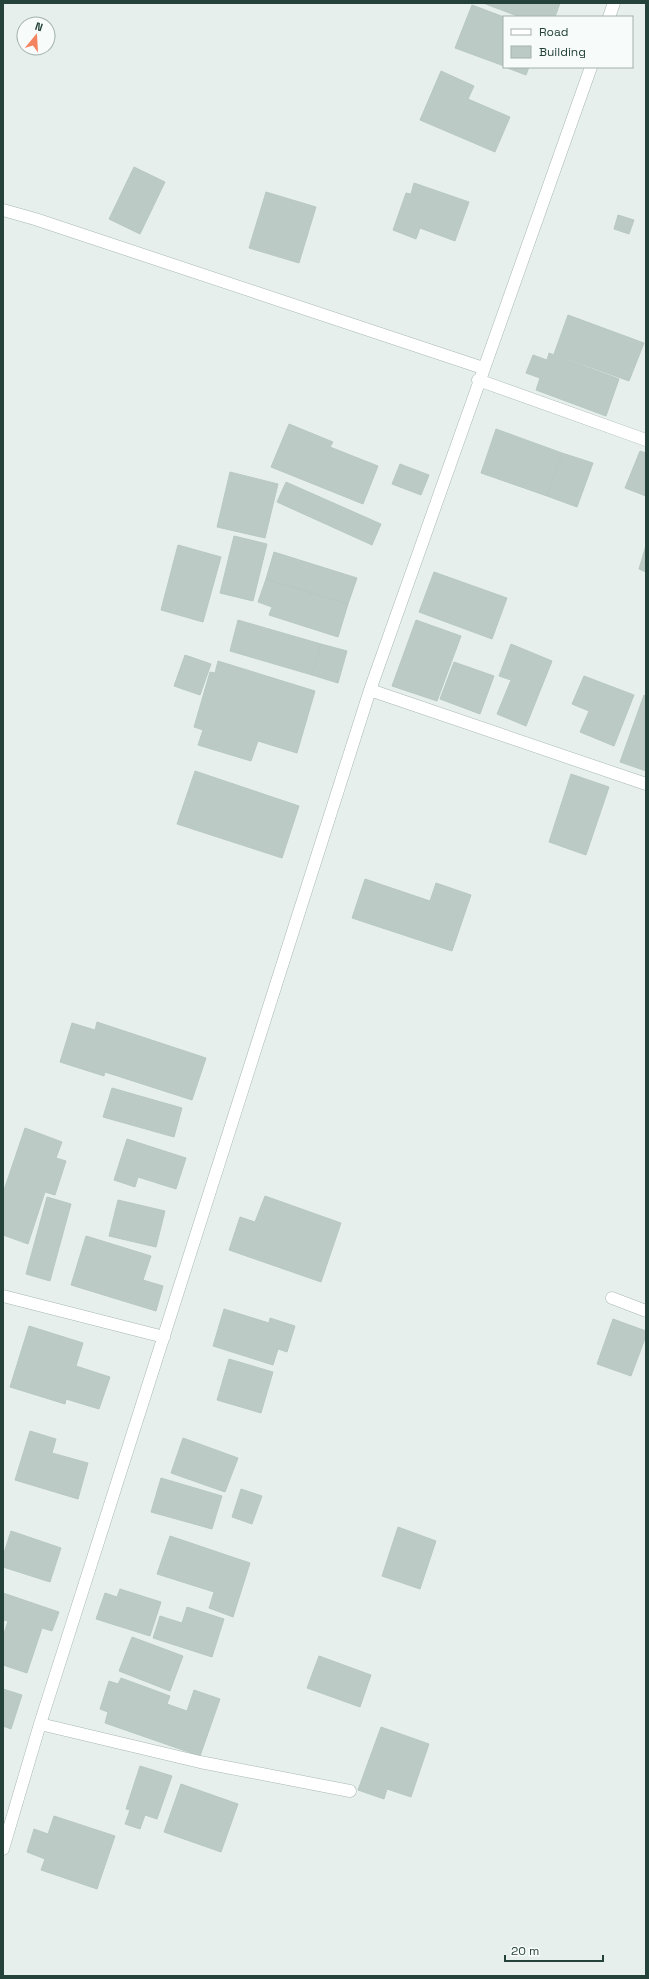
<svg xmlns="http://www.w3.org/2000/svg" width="649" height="1979" viewBox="0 0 649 1979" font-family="'Space Grotesk',sans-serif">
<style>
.building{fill:#bbcac4;stroke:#b8c9c2}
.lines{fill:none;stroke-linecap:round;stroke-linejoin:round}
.street-casing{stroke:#a8b8b2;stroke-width:13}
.street{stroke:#fff;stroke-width:12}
</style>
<rect width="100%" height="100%" fill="#e6efeb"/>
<path class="building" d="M483,3h77l-5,14h-35z
M472,5l32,12v49l-49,-18z
M505,67h24l-3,8z
M441,71l33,15 -6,13 42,18 -15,35 -75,-32z
M134,167l31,15 -25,52 -31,-15z
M414,183l55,19 -14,39 -35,-13 -4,11 -23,-9 13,-37 5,1z
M266,192l50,15 -17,56 -50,-15z
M618,215l16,5 -5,14 -15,-5z
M568,315l76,28 -15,38 -75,-27z
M549,353l70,26 -13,37 -70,-26 4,-12 -14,-5 7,-18 14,5z
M289,424l44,18 -3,5 48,19 -15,38 -92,-37z
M496,429l66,24 -15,43 -66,-23z
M640,451l6,2v43l-21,-8z
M562,453l31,10 -16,44 -30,-11z
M400,464l29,11 -8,20 -29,-11z
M230,472l48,12 -13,54 -48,-11z
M286,482l95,42 -9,21 -95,-43z
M234,536l33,8 -14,57 -33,-8z
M178,545l43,12 -18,65 -42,-12z
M646,545v27l-7,-3z
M274,552l83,26 -9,26 -82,-25z
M434,572l73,26 -15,41 -73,-27z
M266,579l82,25 -10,33 -69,-22 3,-8 -14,-5z
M238,620l83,24 -9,31 -82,-24z
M416,620l45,16 -24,65 -45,-15z
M321,644l26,7 -9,32 -26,-8z
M511,644l41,17 -26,65 -29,-12 14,-34 -12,-4z
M185,655l26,9 -11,31 -26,-9z
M218,661l97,30 -18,62 -39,-12 -7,20 -53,-16 5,-15 -9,-3 16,-55 5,1z
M454,662l40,14 -14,38 -40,-15z
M584,676l50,19 -20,51 -34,-14 9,-21 -17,-7z
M644,695l2,1v75l-26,-9z
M195,771l104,35 -17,52 -105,-34z
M571,774l38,13 -23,68 -37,-13z
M365,879l65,22 6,-18 35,12 -19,56 -100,-33z
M97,1022l109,36 -14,42 -87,-28 -1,4 -44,-14 12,-39 23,7z
M112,1088l70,20 -8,29 -71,-20z
M25,1128l37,14 -6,16 10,3 -11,34 -10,-3 -17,52 -25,-9v-42z
M127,1139l59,19 -10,31 -38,-12 -3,10 -21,-7z
M265,1196l76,27 -20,59 -92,-32 11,-33 15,5z
M47,1197l24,7 -21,77 -24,-7z
M118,1200l47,11 -9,36 -47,-11z
M86,1236l65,20 -8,24 20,6 -7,25 -85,-26z
M224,1309l45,14 1,-5 25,8 -8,26 -9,-3 -5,16 -60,-19z
M613,1319l33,12v5l-15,40 -34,-12z
M29,1326l54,17 -7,23 34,11 -11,32 -33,-10 -1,5 -55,-17z
M229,1359l44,13 -12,41 -44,-13z
M30,1431l26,8 -4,14 36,10 -10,36 -63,-19z
M183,1438l55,20 -13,34 -54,-19z
M161,1478l61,18 -10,33 -61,-17z
M241,1489l21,7 -10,28 -20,-7z
M398,1527l38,14 -16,48 -38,-13z
M11,1531l50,17 -11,34 -47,-15v-11z
M170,1536l80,27 -17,54 -24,-9 5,-16 -57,-18z
M120,1589l41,13 -11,34 -54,-17 9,-26 12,4z
M3,1593l56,19 -7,19 -10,-3 -15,45 -24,-8v-28l5,-16 -5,-1z
M187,1607l37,12 -12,38 -59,-19 7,-22 22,7z
M132,1637l51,19 -13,35 -51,-20z
M319,1656l52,19 -11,32 -53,-19z
M121,1678l49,18 -3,8 20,7 7,-21 26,9 -20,57 -95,-33 3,-11 -8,-3 9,-28 9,3z
M3,1689l19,6 -11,34 -8,-3z
M381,1727l48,17 -18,53 -24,-8 -3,10 -26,-9z
M140,1766l32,10 -15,43 -12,-4 -5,14 -15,-5 5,-14 -4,-1z
M181,1784l57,20 -17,48 -57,-20z
M54,1816l61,20 -18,53 -56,-19 4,-11 -18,-7 7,-23 14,5z"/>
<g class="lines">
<g class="street-casing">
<path id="street" d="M609,17l5,-14
M3,210l32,9 448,149
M478,380l168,60
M370,690l276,94
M3,1296l161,41
M612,1298l34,13
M40,1724l160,38 150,29
M3,1849l37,-125 330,-1034 221,-623"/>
</g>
<use href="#street" class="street"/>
</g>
<rect width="649" height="1979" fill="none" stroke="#24423a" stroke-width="8"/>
<rect x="503" y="16" width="130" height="52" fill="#f7fbf9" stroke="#a3b1ad"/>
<rect x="511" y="29" width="20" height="6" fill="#ffffff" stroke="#a3b1ad"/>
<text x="539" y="36" font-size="12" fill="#24423a">Road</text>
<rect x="511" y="46" width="20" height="12" fill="#bbcac4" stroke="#a3b1ad"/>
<text x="539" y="56" font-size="12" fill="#24423a">Building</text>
<g transform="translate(36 36) rotate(18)"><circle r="19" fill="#f7fbf9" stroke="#a3b1ad"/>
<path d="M0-3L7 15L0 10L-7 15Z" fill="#f4845f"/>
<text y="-6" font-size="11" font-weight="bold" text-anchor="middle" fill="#24423a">N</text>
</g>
<path d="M505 1955v6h98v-6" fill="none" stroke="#24423a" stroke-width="2"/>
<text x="511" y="1955" font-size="12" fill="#24423a" stroke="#f7fbf9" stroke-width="3" paint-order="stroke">20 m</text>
</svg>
